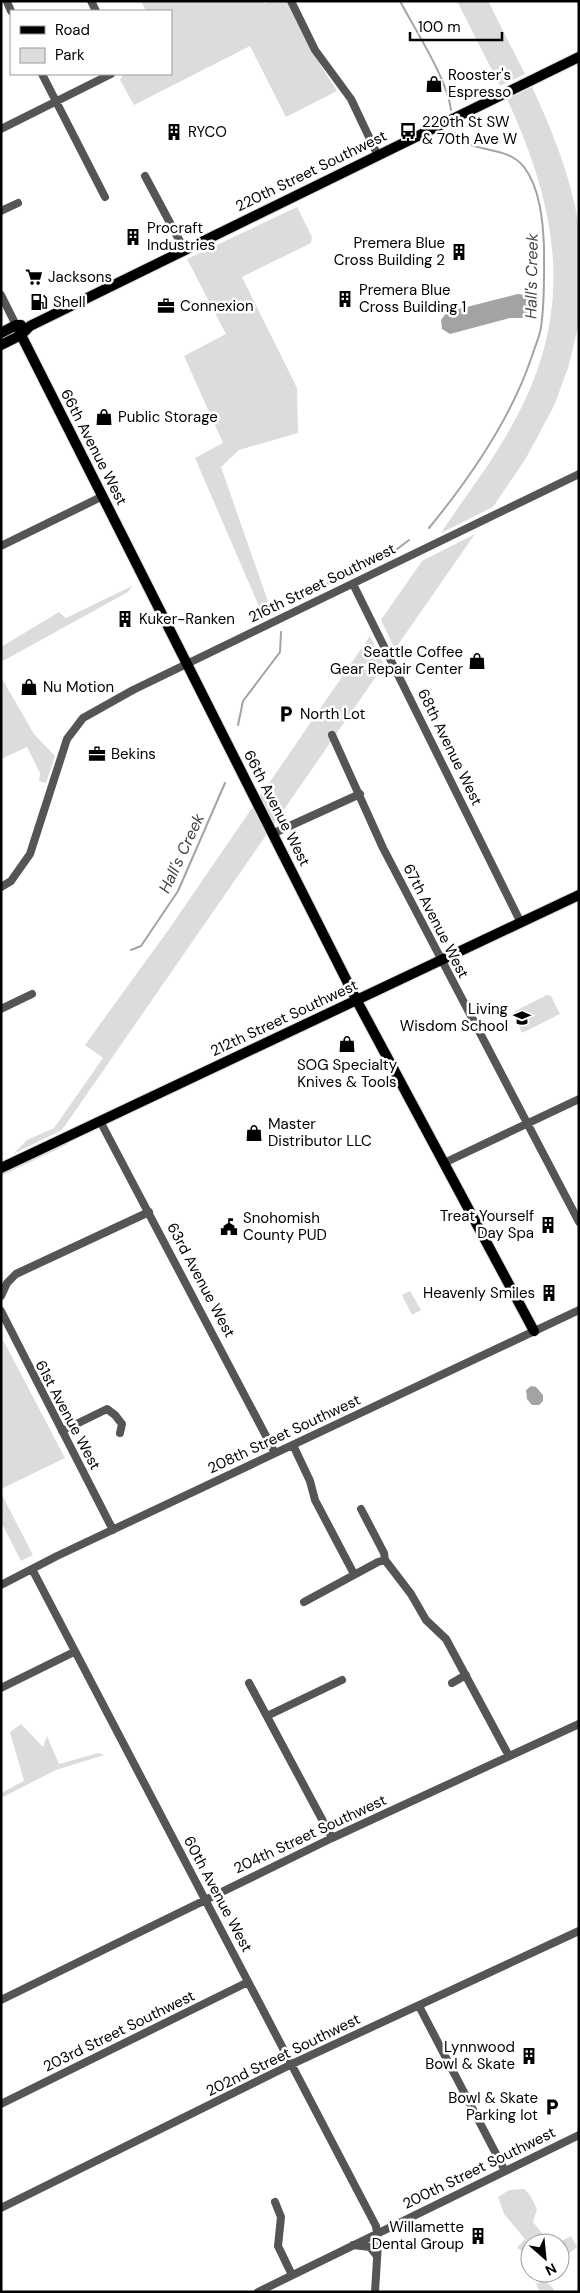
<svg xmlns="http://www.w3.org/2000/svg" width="580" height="2293" viewBox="0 0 580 2293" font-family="'DM Sans',sans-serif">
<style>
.green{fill:#dcdcdc}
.water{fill:#a3a3a3}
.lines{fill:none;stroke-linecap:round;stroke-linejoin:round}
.stream{stroke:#a3a3a3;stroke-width:2}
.major-casing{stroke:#dbdbdb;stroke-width:12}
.minor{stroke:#555;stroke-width:8}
.major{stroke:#000;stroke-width:10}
.labels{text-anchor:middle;stroke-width:5;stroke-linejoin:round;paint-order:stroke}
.poi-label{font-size:15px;fill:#000;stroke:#fff;text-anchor:start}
.street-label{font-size:15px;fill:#000;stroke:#fff}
.water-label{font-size:16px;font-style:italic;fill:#444;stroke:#fff}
</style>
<rect width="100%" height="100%" fill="#fff"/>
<path class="green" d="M141,1h122l1,3 6,-3h17l27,54 23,36 -51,26 -36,-71 -116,59 -14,-25 3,-6h48v-63h-25z
M457,1h31l37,73 -25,12z
M532,87c21,45 39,90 47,140v96l-11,45 -14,38 -28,52 -33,49 -52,26c23,-35 49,-68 69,-104 66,-115 50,-215 -3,-330z
M297,207l15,30 -1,6 -69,34 55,111 1,45 -59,17 -18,17 51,146 -8,5 -69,-160 28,-15 -39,-87 42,-22 -39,-75z
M475,534l-80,115 -14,-29 41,-59z
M132,586l-4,6 -127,70v-15l58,-35 7,6z
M370,636l14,29 -322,465 -49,24 14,-14 27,-12 49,-70 -18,-13 84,-116z
M1,677l33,57 21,22 -9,27 -7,-2 1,-8 -13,-26 -26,12z
M547,995l4,1 9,18 -38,19 -8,-20 1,-2z
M66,1141l2,3 -67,32v-4z
M410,1291l11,19 -9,5 -10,-20z
M1,1336l64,122 -64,31z
M1,1493l32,62 -12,6 -20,-39z
M21,1724l22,23 4,-11 12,28 39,-11 6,2 -48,15 -55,28v-5l23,-12 -14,-49z
M524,2189l6,6 7,14 -4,13 8,10 14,11h-25v13l-13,-8 8,-9 -21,-25 -6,-17 11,-7z
M571,2236l6,11 -17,14 -2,-18z
M545,2280l11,12h-16l-4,-8z"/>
<path class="water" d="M518,294c10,1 14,4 14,15l-8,9h-14l-60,16 -8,-5 -1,-9 6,-8z
M531,1386l5,1 7,8v6l-4,4h-7l-5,-6 -1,-9z"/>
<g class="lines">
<path class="stream" d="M400,1c15,29 47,77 51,109
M429,528c41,-50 83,-112 103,-172 3,-10 8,-20 9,-29 4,-26 3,-54 3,-80 -1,-26 -4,-59 -20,-80 -19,-24 -55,-12 -69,-34
M296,598l92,-42 21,-16
M238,725l5,-24 37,-49 1,-20
M131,950l10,-4 37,-55 47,-108"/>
<g class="major-casing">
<path id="major" d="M16,325l341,676 177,330
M1,333l15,-8h5
M1,345l20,-10 9,-9 549,-269
M1,1168l578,-273"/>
</g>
<path class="minor" d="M91,1l5,10
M291,1l24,49 36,49 27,57
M7,2l4,9
M42,74l63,123
M1,129l110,-55
M145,176l39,73
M1,211l17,-8
M1,295l15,30
M1,546l102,-50
M353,584l168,339
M332,735l51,113 196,374
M272,834l88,-40
M1,887l10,-6 19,-27 37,-115 16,-21 50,-28 446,-216
M1,1009l31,-15
M100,1121l175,332
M444,1163l135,-64
M1,1296l6,-13 9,-9 133,-62
M1,1311l112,219
M62,1431l45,-22 8,6 7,9 -2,9
M293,1445l17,36 5,19 39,74
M361,1509l23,44 1,7
M385,1560l26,34 15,26 20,19 63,117
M32,1569l344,657 2,17 -3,49
M1,1585l56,-29 522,-246
M304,1602l74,-40 7,-2
M249,1683l83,155
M452,1683l14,-8
M1,1688l73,-36
M267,1716l75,-36
M1,2000l331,-162 247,-114
M419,2006l86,165
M1,2104l247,-122
M275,2202l6,15 -3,29 14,29
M1,2208l291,-144 287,-133
M353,2245l17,2 7,9
M258,2292l321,-157"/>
<use href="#major" class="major"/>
</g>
<defs>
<g id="shop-bare" transform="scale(1.35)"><path d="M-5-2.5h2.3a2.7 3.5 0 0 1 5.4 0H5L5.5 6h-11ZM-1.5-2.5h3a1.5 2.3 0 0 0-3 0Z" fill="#000" stroke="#fff" stroke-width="2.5" paint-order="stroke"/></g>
<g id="bus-bare" transform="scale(1.35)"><path d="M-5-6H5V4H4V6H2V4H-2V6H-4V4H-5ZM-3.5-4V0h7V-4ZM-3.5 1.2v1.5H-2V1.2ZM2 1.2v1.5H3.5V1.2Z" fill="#000" stroke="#fff" stroke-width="2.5" paint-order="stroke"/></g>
<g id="building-bare" transform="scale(1.35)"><path d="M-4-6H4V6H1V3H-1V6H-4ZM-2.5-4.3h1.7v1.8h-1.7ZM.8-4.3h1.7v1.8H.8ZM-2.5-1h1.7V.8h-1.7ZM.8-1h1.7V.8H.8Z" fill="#000" stroke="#fff" stroke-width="2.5" paint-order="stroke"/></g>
<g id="supermarket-bare" transform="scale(1.35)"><path d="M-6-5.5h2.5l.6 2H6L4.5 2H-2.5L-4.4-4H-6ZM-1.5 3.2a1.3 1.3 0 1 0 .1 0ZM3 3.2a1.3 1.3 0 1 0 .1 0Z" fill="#000" stroke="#fff" stroke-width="2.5" paint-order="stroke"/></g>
<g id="fuel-bare" transform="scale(1.35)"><path d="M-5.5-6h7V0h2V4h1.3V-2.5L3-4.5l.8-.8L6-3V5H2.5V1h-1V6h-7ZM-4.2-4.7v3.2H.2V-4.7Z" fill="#000" stroke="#fff" stroke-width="2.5" paint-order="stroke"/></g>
<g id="office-bare" transform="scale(1.35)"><path d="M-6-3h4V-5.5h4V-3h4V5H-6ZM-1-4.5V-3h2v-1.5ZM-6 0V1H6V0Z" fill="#000" stroke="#fff" stroke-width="2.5" paint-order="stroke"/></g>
<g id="parking-bare" transform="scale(1.35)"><path d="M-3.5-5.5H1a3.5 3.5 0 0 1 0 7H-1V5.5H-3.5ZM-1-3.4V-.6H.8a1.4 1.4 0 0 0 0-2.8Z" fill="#000" stroke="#fff" stroke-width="2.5" paint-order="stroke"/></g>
<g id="school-bare" transform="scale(1.35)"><path d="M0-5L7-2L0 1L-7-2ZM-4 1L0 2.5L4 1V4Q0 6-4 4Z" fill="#000" stroke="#fff" stroke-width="2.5" paint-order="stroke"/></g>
<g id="civic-bare" transform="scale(1.35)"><path d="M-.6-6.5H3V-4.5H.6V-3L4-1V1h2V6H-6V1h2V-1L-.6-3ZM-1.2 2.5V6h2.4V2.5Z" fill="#000" stroke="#fff" stroke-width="2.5" paint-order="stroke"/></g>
</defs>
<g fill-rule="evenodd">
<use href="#shop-bare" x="434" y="84"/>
<use href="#bus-bare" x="408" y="131"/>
<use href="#building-bare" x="174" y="132"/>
<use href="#building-bare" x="133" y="237"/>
<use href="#building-bare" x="459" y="252"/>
<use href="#supermarket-bare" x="34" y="277"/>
<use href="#building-bare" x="345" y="299"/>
<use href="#fuel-bare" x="39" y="302"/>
<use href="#office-bare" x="166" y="306"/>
<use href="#shop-bare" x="104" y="417"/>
<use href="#building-bare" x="125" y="619"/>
<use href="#shop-bare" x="477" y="661"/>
<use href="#shop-bare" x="29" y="687"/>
<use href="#parking-bare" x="286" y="714"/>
<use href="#office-bare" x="97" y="754"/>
<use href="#school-bare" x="522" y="1018"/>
<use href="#shop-bare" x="347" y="1044"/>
<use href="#shop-bare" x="254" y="1133"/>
<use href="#building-bare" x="548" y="1225"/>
<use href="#civic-bare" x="229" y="1227"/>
<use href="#building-bare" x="549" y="1293"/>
<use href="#building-bare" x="529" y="2056"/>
<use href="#parking-bare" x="552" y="2107"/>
<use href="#building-bare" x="478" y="2236"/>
</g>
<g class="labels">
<g class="poi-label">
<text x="448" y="80">Rooster's<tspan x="448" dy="17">Espresso</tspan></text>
<text x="422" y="127">220th St SW<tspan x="422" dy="17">&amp; 70th Ave W</tspan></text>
<text x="188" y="137">RYCO</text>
<text x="147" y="233">Procraft<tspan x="147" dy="17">Industries</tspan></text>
<text x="445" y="248" text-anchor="end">Premera Blue<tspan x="445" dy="17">Cross Building 2</tspan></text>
<text x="48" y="282">Jacksons</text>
<text x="359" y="295">Premera Blue<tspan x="359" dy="17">Cross Building 1</tspan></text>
<text x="53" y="307">Shell</text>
<text x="180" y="311">Connexion</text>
<text x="118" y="422">Public Storage</text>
<text x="139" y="624">Kuker-Ranken</text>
<text x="463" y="657" text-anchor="end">Seattle Coffee<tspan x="463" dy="17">Gear Repair Center</tspan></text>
<text x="43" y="692">Nu Motion</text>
<text x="300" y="719">North Lot</text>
<text x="111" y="759">Bekins</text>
<text x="508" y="1014" text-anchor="end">Living<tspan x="508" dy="17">Wisdom School</tspan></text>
<text x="347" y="1070" text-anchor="middle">SOG Specialty<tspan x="347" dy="17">Knives &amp; Tools</tspan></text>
<text x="268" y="1129">Master<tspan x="268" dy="17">Distributor LLC</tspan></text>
<text x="534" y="1221" text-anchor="end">Treat Yourself<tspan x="534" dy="17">Day Spa</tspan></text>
<text x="243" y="1223">Snohomish<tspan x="243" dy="17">County PUD</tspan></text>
<text x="535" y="1298" text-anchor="end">Heavenly Smiles</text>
<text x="515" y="2052" text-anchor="end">Lynnwood<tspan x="515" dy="17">Bowl &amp; Skate</tspan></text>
<text x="538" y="2103" text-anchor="end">Bowl &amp; Skate<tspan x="538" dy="17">Parking lot</tspan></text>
<text x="464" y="2232" text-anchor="end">Willamette<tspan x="464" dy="17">Dental Group</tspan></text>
</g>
<g class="street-label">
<text transform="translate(311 171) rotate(-26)" y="5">220th Street Southwest</text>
<text transform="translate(94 447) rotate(63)" y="5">66th Avenue West</text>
<text transform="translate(322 583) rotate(-26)" y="5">216th Street Southwest</text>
<text transform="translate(450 747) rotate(64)" y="5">68th Avenue West</text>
<text transform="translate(277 808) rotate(63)" y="5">66th Avenue West</text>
<text transform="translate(436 921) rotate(63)" y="5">67th Avenue West</text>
<text transform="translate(284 1018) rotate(-25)" y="5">212th Street Southwest</text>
<text transform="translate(201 1280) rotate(62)" y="5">63rd Avenue West</text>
<text transform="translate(68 1415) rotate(62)" y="5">61st Avenue West</text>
<text transform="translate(284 1434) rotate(-25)" y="5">208th Street Southwest</text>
<text transform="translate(310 1834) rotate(-25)" y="5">204th Street Southwest</text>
<text transform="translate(218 1894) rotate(62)" y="5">60th Avenue West</text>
<text transform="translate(119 2031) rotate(-26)" y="5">203rd Street Southwest</text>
<text transform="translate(283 2055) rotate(-26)" y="5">202nd Street Southwest</text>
<text transform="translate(479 2168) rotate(-26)" y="5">200th Street Southwest</text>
</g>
<g class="water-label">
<text transform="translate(531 276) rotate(-89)" y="6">Hall's Creek</text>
<text transform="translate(181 853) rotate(-65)" y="6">Hall's Creek</text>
</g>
</g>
<rect width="580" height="2293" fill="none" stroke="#000000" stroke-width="5"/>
<rect x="10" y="10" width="162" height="65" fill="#ffffff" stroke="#999999"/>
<rect x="20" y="26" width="25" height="8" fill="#000000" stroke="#999999"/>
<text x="55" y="35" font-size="15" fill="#000000">Road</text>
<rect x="20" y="48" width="25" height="15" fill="#dcdcdc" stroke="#999999"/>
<text x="55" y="60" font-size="15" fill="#000000">Park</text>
<g transform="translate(545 2258) rotate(153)"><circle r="24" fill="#ffffff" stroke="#999999"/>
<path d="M0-4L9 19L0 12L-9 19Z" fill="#000000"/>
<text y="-8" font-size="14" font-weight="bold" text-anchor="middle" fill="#000000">N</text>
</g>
<path d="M410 32v8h92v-8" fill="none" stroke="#000000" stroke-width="2.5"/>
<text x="418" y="32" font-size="15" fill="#000000" stroke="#ffffff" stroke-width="4" paint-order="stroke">100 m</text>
</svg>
